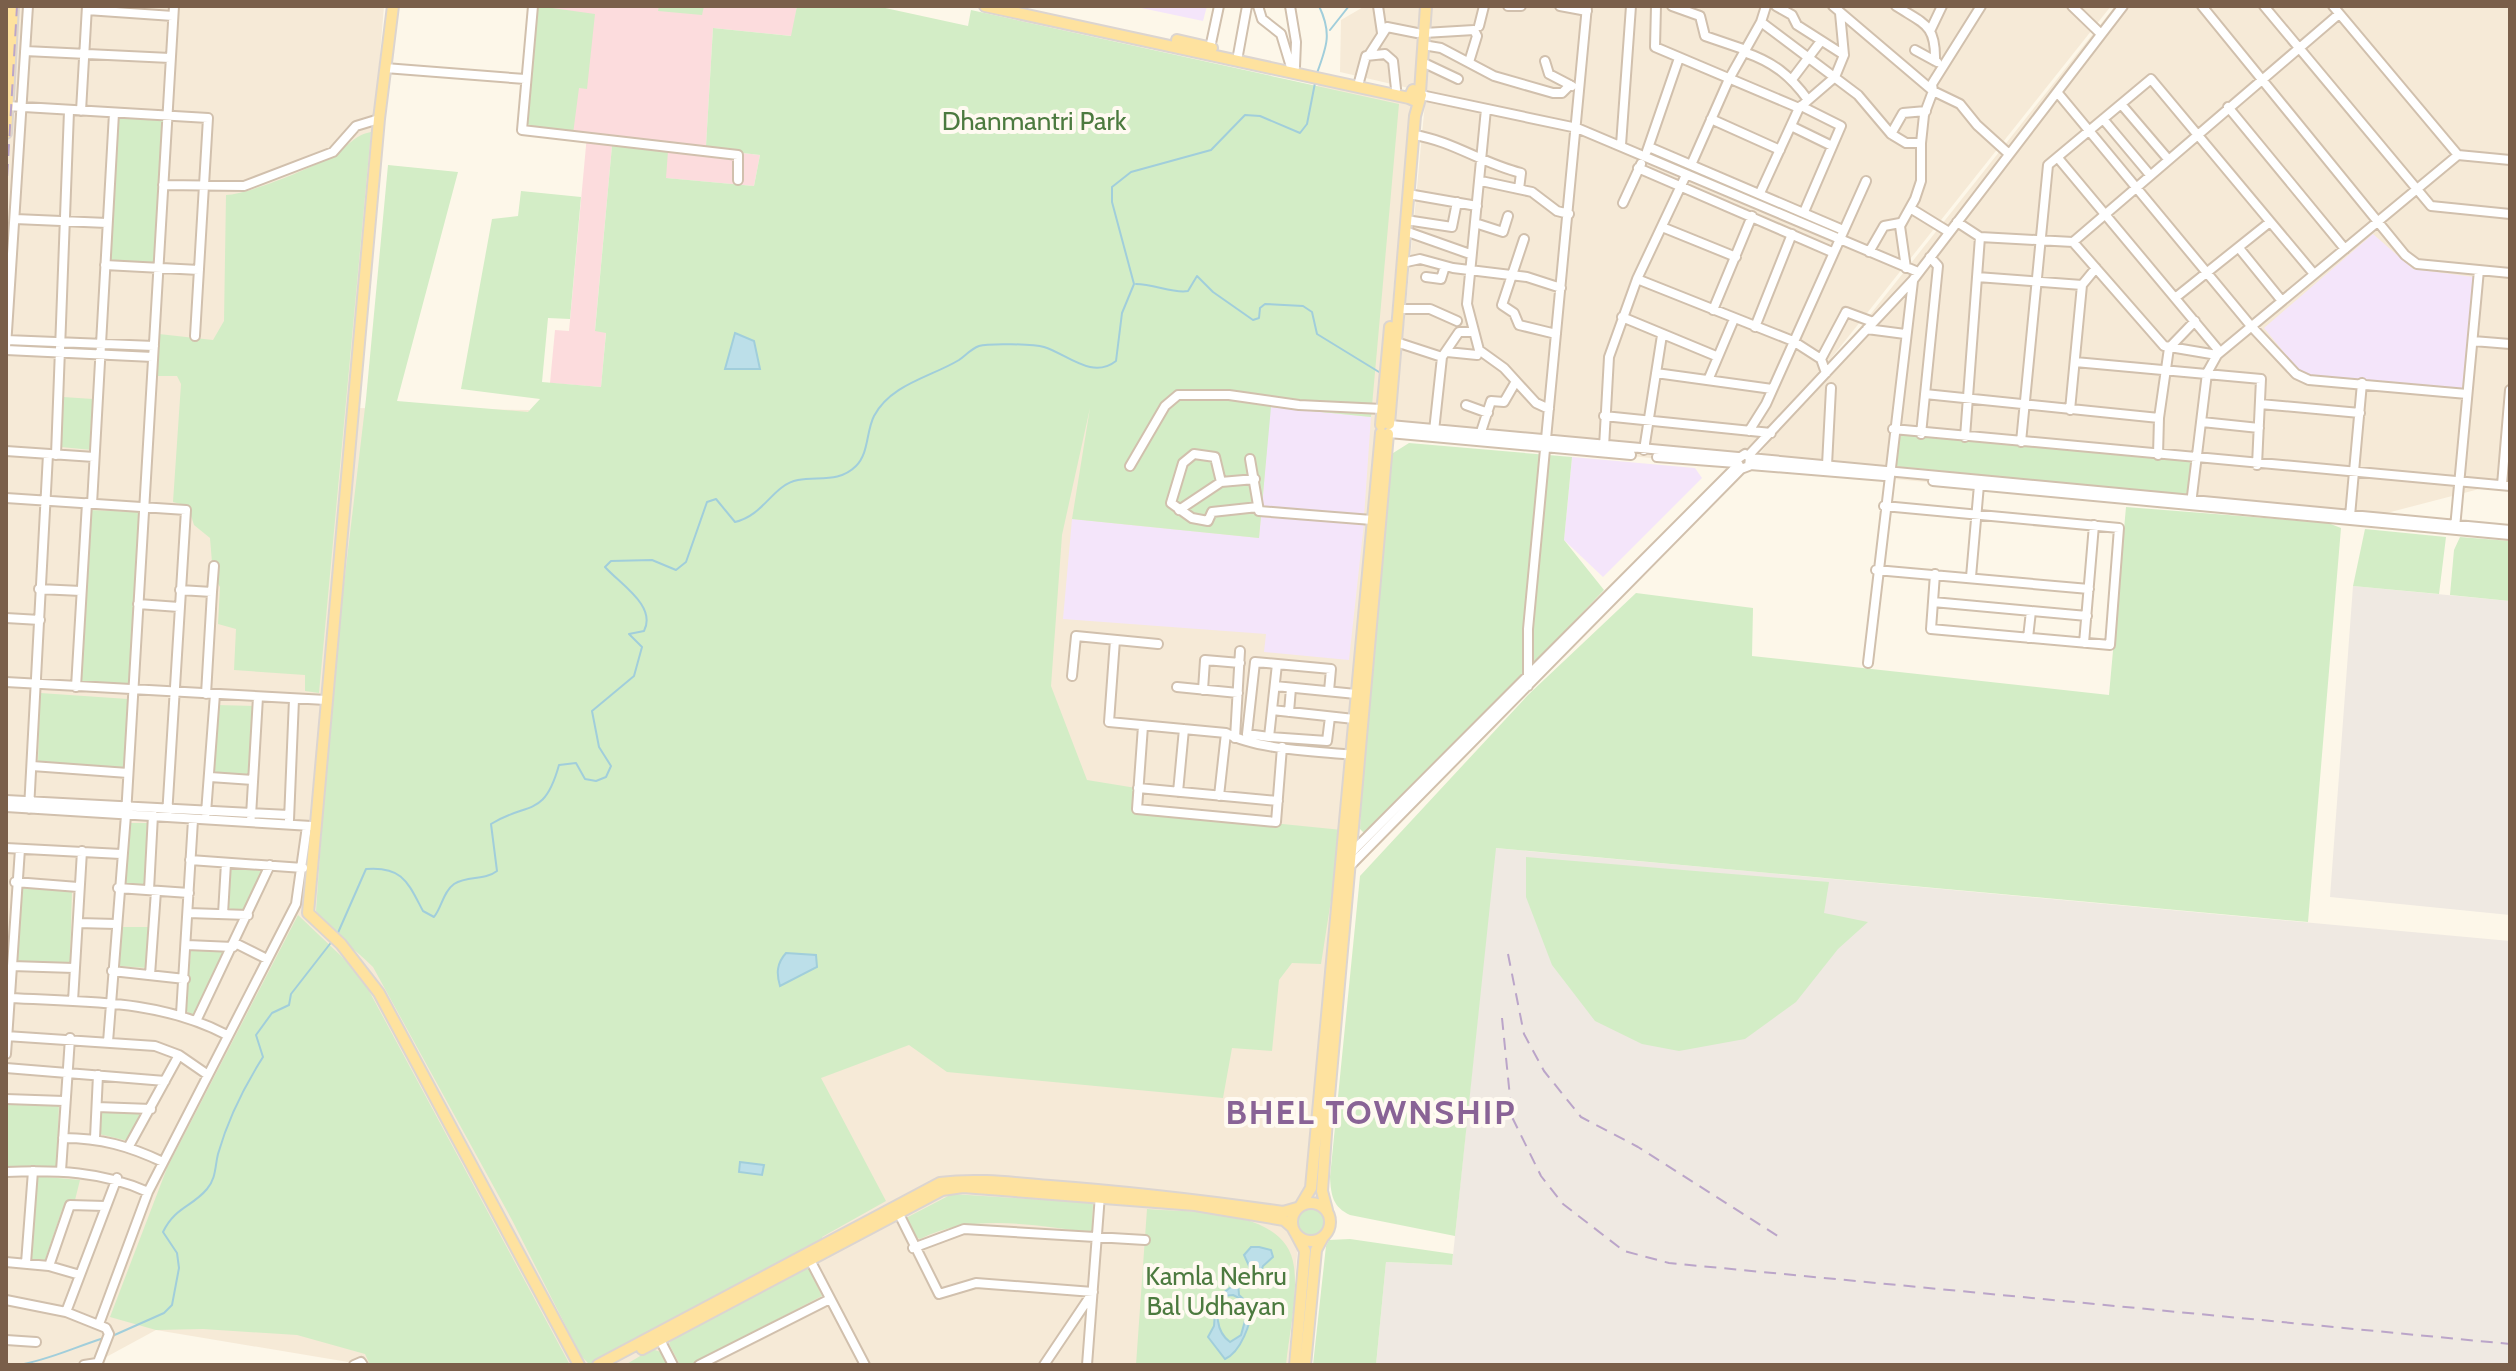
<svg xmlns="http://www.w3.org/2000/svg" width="2516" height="1371" viewBox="0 0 2516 1371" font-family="Cabin,sans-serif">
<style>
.residential{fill:#f6ead7;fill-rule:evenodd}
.industrial{fill:#efe9e2}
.education{fill:#f4e5fa}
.medical{fill:#fcdcdd}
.green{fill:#d3edc6}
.water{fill:#bcdfe9;stroke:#a1cedb;stroke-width:2;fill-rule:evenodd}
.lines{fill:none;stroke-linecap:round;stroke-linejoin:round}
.stream{stroke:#a1cedb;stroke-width:2}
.minor-casing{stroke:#d1c0ad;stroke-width:12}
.major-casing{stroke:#dcd5d0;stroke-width:14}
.minor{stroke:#fff;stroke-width:8}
.major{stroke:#fee29f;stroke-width:10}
.rail{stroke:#bba5c9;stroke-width:2;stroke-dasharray:12 8;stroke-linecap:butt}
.labels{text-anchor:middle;stroke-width:8;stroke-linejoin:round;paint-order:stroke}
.park-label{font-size:26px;fill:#4c7a3f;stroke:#fffaf1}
.district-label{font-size:34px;font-weight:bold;letter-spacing:2px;fill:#896396;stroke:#fffaf1}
</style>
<rect width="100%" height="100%" fill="#fdf7e9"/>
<path class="residential" d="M8,6h376l-54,663 23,-261 176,2 83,165 679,-444 33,-56 91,21 -21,187 -72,908 -22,28 -12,146h-922l-210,-35 -59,32 -91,3zM405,1056l31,44 117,217z
M1365,6h746l-367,462 -197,-21v-13l-152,-13 31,-329 -86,-20 1,-52z
M2115,6h395v475l-154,40 -606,-55z"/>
<path class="industrial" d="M2353,586l157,15v314l-180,-18z
M1495,848l1015,93v424h-1134l10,-103 66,3z"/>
<path class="education" d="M1132,6h75l-4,15z
M2373,234l40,35 61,8 -12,115 -152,-16 -10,-4 -36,-44z
M1270,407l101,10 -7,100 -102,-9z
M1572,457l123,11 7,10 -99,99 -39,-37z
M1261,517l103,6 -15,137 -85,-8 2,-18 -203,-15 9,-100 187,19z"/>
<path class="medical" d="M538,6h259l-5,30 -79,-8 -7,118 2,3 52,6 -6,31 -89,-8 -53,-32 -17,184 11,2 -5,55 -51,-4 5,-53 14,1 18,-196 -56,-6 -6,-10z"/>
<path class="green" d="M538,6l57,8 -8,75 -8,-1 -6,46 -42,-5 -6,-10z
M659,6h45l-2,9 -44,-4z
M797,6h79l92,20 3,-16 428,94 -28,313 -100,-10 -12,131 -187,-19 18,-111 -28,127 -11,151 36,94 49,8 -3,21 209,21 -21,134 -29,-1 -13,17 -7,71 -40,-3 -9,50 -276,-26 -38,-27 -88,33 65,123 -64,36 1,3 -233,125 -9,-9 -69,-136 -139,-253c-19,-19 -42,-34 -57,-56l16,-226 34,-286 22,-234 70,7 -61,229 131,11 12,-13 -79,-10 31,-170 26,-3 3,-25 60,6 -11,122 -22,-1 -6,64 59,5 5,-54 -11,-2 17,-185 56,5 -2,27 88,8 6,-31 -52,-6 -2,-3 7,-118 78,8z
M119,112l45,2 -8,152 -47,-3z
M371,132l-52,561 -14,-2v-16l-71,-5 2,-41 -18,-5 2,-37 -7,-12 -3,-37 -16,-13 -6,-19 -15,-4 8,-118 -4,-8h-21l3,-42 54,6 11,-19 2,-126c23,-1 86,-27 108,-40 14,-8 20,-20 37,-23z
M63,397l30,2 -1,51 -31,-3z
M1901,434l285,26 7,3 -7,32 -292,-29z
M1409,443l163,14 -8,83 40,50 -202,212 -4,-2 -34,33 -4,-4 1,-27 29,-347z
M2126,507l202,16 13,5 -33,394 -812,-74 -41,388 -105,-21c-17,-8 -19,-19 -20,-38l30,-301 168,-181 108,-102 117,15 -1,48 357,39z
M89,510l51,2 -9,173h-52z
M2365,529l81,8 -7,57 -86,-8z
M2460,537l50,4v60l-60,-6 4,-45z
M40,693l88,6 -4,69 -86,-5z
M217,705l38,1 -5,68 -36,-1z
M127,823h20l-3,65h-21z
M1526,857l303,25 -5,31 44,9 -30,27 -42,53 -51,37 -66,12 -37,-7 -47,-23 -43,-56 -26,-68z
M229,866l34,2 -15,41 -6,3 -15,-4z
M21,888l51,2 -2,74 -52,-2z
M298,915l62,59 210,391h-200l-5,-11 -68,-19 -94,-6 -47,1 -46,-13 57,-149z
M122,927h26l-1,41 -28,-2z
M191,950h36l-33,65 -8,-4z
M8,1102l51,1 -2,65 -51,-1z
M100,1110l41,1 -13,30 -29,-7z
M35,1176l45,4 -5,20 -13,10 -17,50 -14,-1z
M952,1194l141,9 -1,29c-59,-6 -117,-20 -172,7l-7,-3 -7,-18z
M1296 1222a15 15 0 1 1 30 0a15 15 0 1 1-30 0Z
M1147,1209c45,4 140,-2 147,58 4,31 -5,67 -8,98h-150z
M1350,1239l103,15 -1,11 -66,-3 -10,103h-63l13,-119 3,-6z
M807,1265l15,31 -132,69h-10l-11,-21 4,-7z
M652,1349l9,3 7,13h-43z"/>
<path class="water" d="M735,333l19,8 6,28h-35z
M786,953l30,2 1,12 -37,19c-4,-13 -3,-23 6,-33z
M740,1162l24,3 -2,10 -23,-3z
M1259,1247l12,3 2,7 -10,9 -7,17 -8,4 -7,-6 9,-13 -6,-13 7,-8z
M1238,1282l1,13 13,12c-1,16 -11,45 -27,52l-17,-22 6,-11 2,-28zM1233,1295l12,6 3,9 -7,25 -11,7c-14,-10 -16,-32 -7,-46z"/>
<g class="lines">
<path class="stream" d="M1330,30l19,-24
M1317,73c10,-27 15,-40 2,-67
M1136,284c18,0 38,10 52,7l9,-15 16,16 40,28 6,-2 1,-10 5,-4 38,2 9,6 5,22 62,38
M337,935l29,-66c37,-3 42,14 57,42l11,6c8,-10 9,-25 20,-33 14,-9 30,-3 43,-13l-6,-47c37,-23 53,-5 68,-59l17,-2 9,16 11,2 10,-4 5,-11 -12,-19 -7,-36 42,-35 8,-29 -13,-13 15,-3c13,-25 -24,-47 -39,-64l6,-6 41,-1 24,10 10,-8 21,-60 9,-3 19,23c30,-7 37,-37 63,-42 20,-4 41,3 58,-14 13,-13 10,-34 18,-50 17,-32 57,-39 85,-56 7,-5 12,-11 20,-14 9,-3 55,-2 65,1 23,7 48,33 72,14l6,-48 12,-29 -22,-82v-15l19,-15 80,-22 34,-35 15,1 40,17 7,-9 8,-41
M110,1337l54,-24 8,-8 7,-37 -2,-15 -14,-21c12,-25 29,-25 44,-43 9,-10 8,-23 11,-35 10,-35 26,-67 45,-97l-7,-22 16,-22 17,-8 2,-11 42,-54
M18,1365c28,-4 57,-18 86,-27"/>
<g class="minor-casing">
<path id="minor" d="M533,6l-11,124 216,25v25
M1258,6l4,13 19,15 10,33
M1290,6l6,36 -1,25
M1378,6l4,27
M1508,6h13
M1560,6l27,5
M1656,6l-1,41 144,61
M1672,6l28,10 5,20 41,14
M1766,6l-5,16 97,73 33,39
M1776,6l16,9 5,10 47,30
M1833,6l100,85 27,13 17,21 32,29
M1896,6c28,18 40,18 39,55
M2072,6l29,28
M2202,6l203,249 12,9 93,9
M2264,6l167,200 79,8
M2333,6l125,149
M87,10l86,6
M1479,26l5,-20
M1931,29l11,-23
M1424,33l50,-3 3,6 -8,26
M1423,45l18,3 53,28 59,17h9l8,-8
M1210,48l9,-42
M1915,50l22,12
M25,51l145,7
M1744,52c29,10 46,23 64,48
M1238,55l9,-49
M1369,55l18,-28 30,6
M1545,61l4,13 23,12
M1422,62l36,17
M385,68l140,11
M1793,78l28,-37
M1359,82l7,-26 19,-2 8,7 3,28
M2057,92l194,234 45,48 13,6 158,14
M1421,95l156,33 341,144
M2121,104l47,55
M7,106l201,12 -13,218
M1801,106l40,20 -37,86
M2228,107l117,142
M1486,109l-19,195 12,46 25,18 32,35 13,6
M81,111l6,-105
M1711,119l69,31
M2103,119l47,56
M1791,126l41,20
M1414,135c39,6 67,28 107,38l-2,16
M1921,143h-15l-15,-9 12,-21 23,-2
M1621,145l10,-139
M1649,147l194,83
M1647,151l32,-93
M2058,158l162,194
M1691,165l38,-86 32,-57
M1638,168l194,84
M1481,181l51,11 25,19 12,3
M163,185l81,1 89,-34 23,-26 23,-7
M1760,193l39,-85 36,-31 9,-22 -4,-42
M1408,194l69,12
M1623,203l18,-39
M1910,208l39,24
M15,219l92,4
M1406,220l46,7 5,-25
M1957,222l23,15 93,5 266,-228
M1475,223l28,9 5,-16
M1662,227l74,30
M1405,231l65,23
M1524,239l-22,66 12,8 5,12 37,9
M2073,242l91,104 53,9
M2239,248l43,53
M1869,252l15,-26 16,-3
M1402,263l18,-4 33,9 74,9 34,11
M105,265l94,5
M1906,268l-6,-42 15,-27 6,-18v-38l3,-28 9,-24 -1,-7 49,-78
M1426,277l15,2 4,-13
M1977,277l105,8
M1637,279l156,62 28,18 5,14
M2175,298l95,-76
M1399,309h31l27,12
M1713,310l39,-94
M1622,317l94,39
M1755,327l37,-93
M1867,329l38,5
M6,340l148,6
M2473,341l37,3
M1396,342l46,15 -8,74
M6,347l22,-341
M6,350l147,7
M1447,352l30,3
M1442,357l17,-25h15
M1821,359l25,-47 27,10
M2075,362l186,17 -4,86
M1656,373l116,16
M1709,378l25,-59
M1925,394l234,24
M2260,404l100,9
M1466,405l22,8
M2070,410l12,-125 14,-17
M1604,416l167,17
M2202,422l57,6
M1390,425l348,32
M1893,429l617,57
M1749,431l17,-27 100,-223
M1389,433l242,22
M1921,434l17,-168 -8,-9
M1480,435l11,-34 13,1 11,-19
M1965,437l15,-200
M2021,442l27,-277 103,-86 163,195
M1604,447l5,-90 28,-78 49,-104
M1644,450l18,-115
M6,451l88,6
M56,455l13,-344
M2158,455l1,-37 10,-70 26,-27
M1748,456l165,-176 210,-274
M1657,457l79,6
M1750,458l760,72
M1250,459l9,52 113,9
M1750,465l134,11
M1827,465l4,-77
M1130,466l35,-60 13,-11h51l70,10 83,4
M1933,481l577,54
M1221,482l-6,-25 -21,-3 -11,9 -12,40 21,15 16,3 4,-9 46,-5
M2502,485l8,-95
M6,498l180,12 -19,306
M92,504l22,-391
M2191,504l16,-131 10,-18 241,-200 52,5
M1884,506l235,22 -9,117 -179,-16 4,-55
M1179,510l42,-28 34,-3
M2350,516l12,-133
M2455,528l24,-258
M1876,570l213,19
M1971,577l8,-92
M39,589l42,2
M180,590l32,2 -6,102
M212,592l2,-26
M1933,602l154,14
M138,604l41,3
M6,618l34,2
M2028,638l3,-27
M1115,640l-6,82 117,11c31,17 91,18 128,22
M2084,643l10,-118
M1868,663l45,-382
M1277,664l-8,73 58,4 3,-24
M1072,676l4,-40 82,8
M6,682l320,18
M1275,686l81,8
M1528,686v-57l59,-623
M76,687l11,-184
M1177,687l61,6
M1203,690l2,-30 35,3
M1272,710l82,9
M1289,712l2,-24
M1143,726l-6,83 139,13 6,-75
M1269,737l-22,-3 8,-72 76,7 -2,22
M1235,738l5,-87
M32,766l96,7
M210,777l43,3
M1138,788l140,13
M1178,792l6,-63
M1219,796l7,-63
M6,800l283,15
M6,807l305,19
M29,809l19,-355
M206,813l9,-119
M251,816l7,-119
M289,820l5,-121
M6,848l115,6
M1347,857l390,-391
M190,860l113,8
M1348,868l393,-399 8,-3 1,-8 -5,-4 -9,6 5,9
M15,882l63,5
M118,888l71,5
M149,890l4,-75
M188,913l60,2
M223,914l3,-51
M78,923l38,1
M235,943l32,16
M187,945l46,2
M12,966l62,2
M112,971l73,8
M150,975l6,-84
M10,998c74,4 149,1 217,37
M73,1001l9,-150
M181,1014l12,-194
M197,1019l73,-154
M6,1036l149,10 24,9 29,20
M108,1042l18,-227 48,-809
M6,1054l14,-205
M6,1068l159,13
M6,1099l58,2
M97,1107l54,2
M63,1138c38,0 66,8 100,24
M95,1138l3,-63
M129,1146l50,-91
M61,1171l9,-133
M6,1172c50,-2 96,-1 142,20
M897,1210l42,84 37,-11 117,9 -49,73
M913,1248l51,-19 181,11
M809,1258l56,107
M6,1262l43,4 31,9
M26,1263l7,-92
M49,1266l21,-61 35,1
M6,1300l60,12 40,16 3,6 -12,31
M66,1312l51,-134
M99,1324l49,-132 148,-288 11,-78
M657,1334l16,31
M6,1340l30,2
M84,1365l13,-2
M354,1365l7,-3 2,3
M699,1365l131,-66
M1087,1365l13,-170"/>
</g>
<g class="major-casing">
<path id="major" d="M393,6l-14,113 -71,794 33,31 38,49 200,372
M985,6l424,92
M1177,40l35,8
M1420,92l6,-86
M6,133l7,-127
M1389,424l26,-308 6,-21 -8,-5 -4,8 9,4
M1381,425l9,-98
M1292 1222a19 19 0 1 1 38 0a19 19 0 1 1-38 0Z
M1301,1205l10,-17 70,-755
M1327,1210l-5,-19 5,-72 61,-685
M642,1349l300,-159 21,-3 232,18 89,15 8,7
M598,1365l342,-182c37,-5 74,0 110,3 79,6 156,15 233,26l14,-4
M1295,1365l10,-114 -9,-17
M1305,1365l11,-115 7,-13"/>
</g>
<use href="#minor" class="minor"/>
<use href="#major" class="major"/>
<path class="rail" d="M6,196l11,-190
M1508,954l16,80 20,37 37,46 57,30 143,91
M1502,1018l10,99 29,59 22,28 61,47 45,12 841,81"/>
</g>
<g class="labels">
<g class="park-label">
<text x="1034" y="130">Dhanmantri Park</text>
<text x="1216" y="1285">Kamla Nehru<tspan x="1216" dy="30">Bal Udhayan</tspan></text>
</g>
<g class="district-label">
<text x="1371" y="1124">BHEL TOWNSHIP</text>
</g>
</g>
<rect width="2516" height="1371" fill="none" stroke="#7a5f4a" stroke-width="16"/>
</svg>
